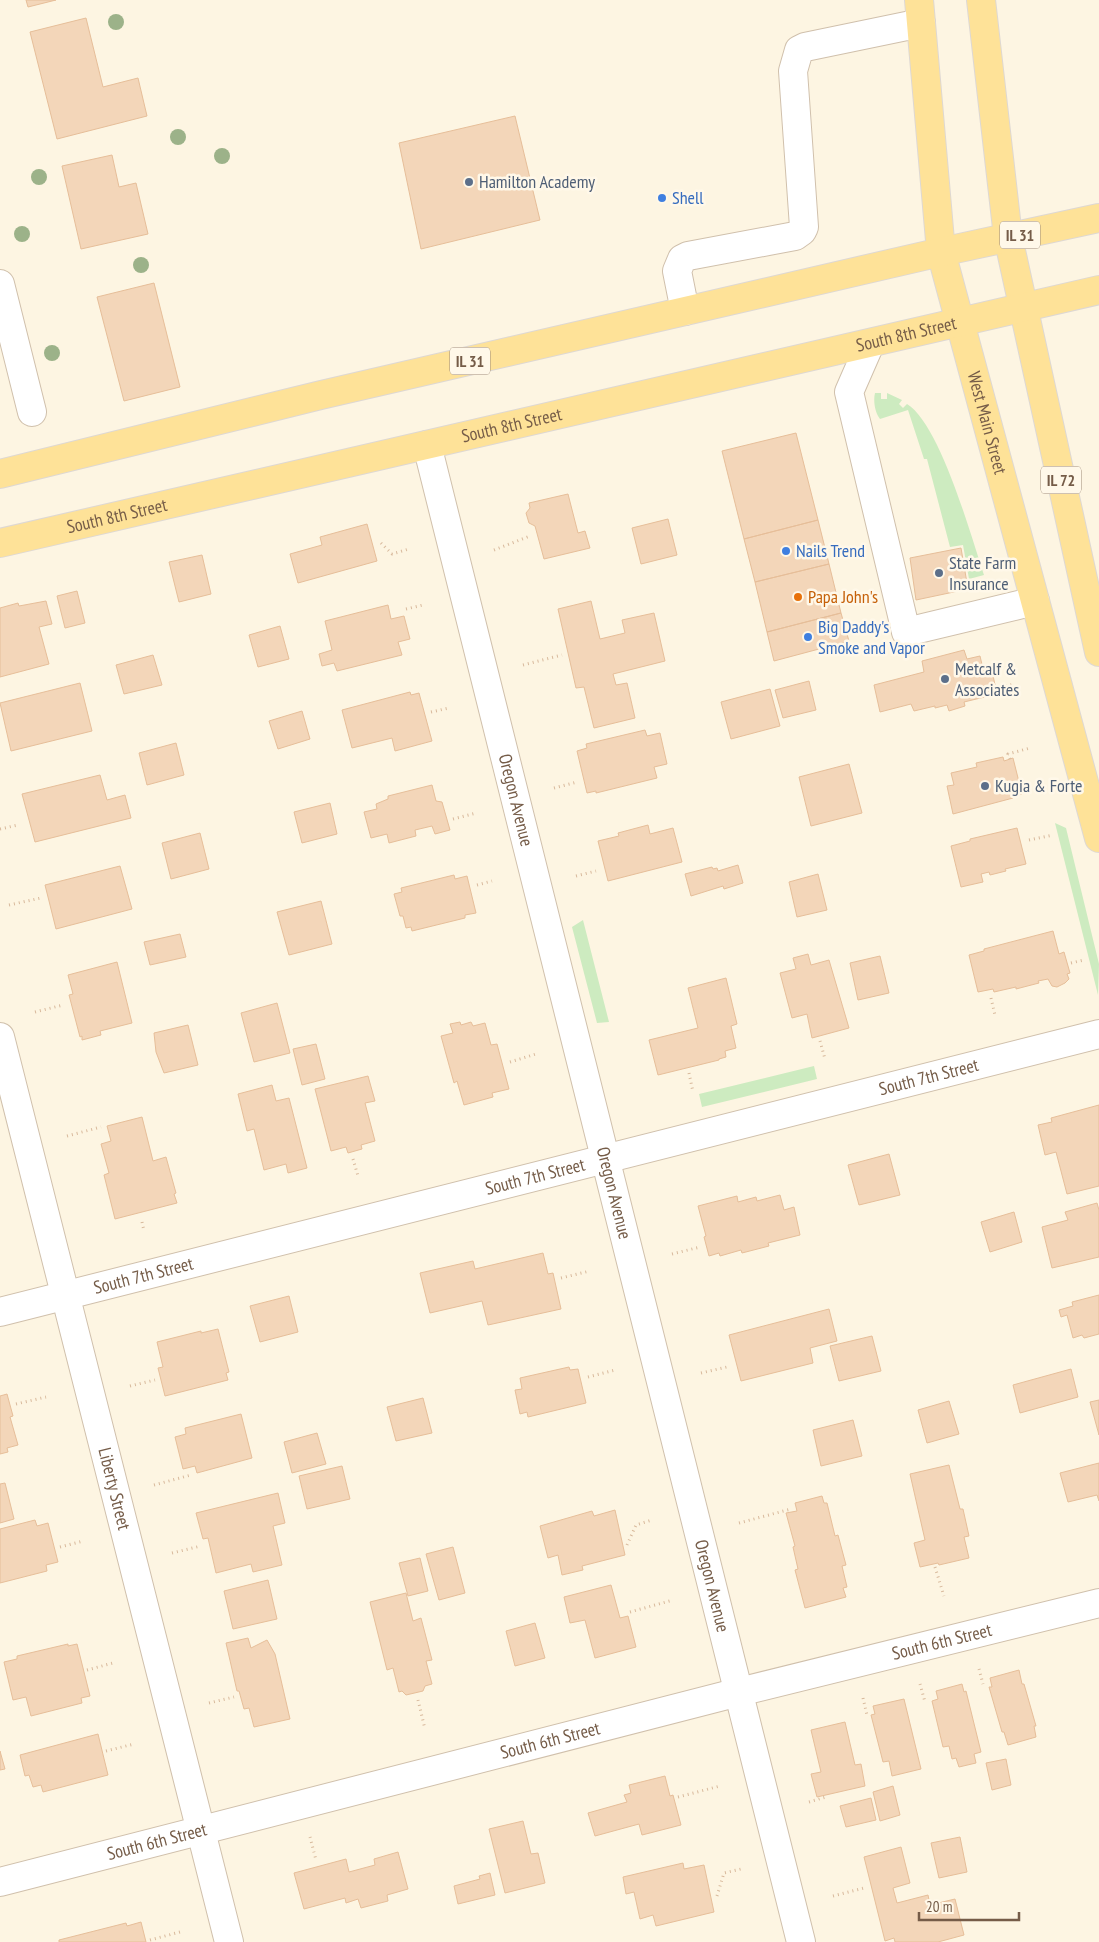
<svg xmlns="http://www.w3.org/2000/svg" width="1099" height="1942" viewBox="0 0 1099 1942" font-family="'PT Sans Narrow',sans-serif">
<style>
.green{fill:#cdebc0}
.building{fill:#f3d6b9;stroke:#e6be99}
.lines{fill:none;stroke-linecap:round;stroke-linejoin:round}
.minor-casing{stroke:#d0c0ac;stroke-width:30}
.major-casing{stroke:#ded8d3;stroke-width:30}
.path{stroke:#d8b99c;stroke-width:3;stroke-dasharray:1 4;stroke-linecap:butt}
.minor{stroke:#fff;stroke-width:28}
.major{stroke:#fee298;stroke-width:28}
.tree{fill:#9cb289}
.service-dot{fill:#5c6f8a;stroke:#fff8e9;stroke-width:2}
.shop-dot{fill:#3f7fe0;stroke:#fff8e9;stroke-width:2}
.food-dot{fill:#e8710a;stroke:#fff8e9;stroke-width:2}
.labels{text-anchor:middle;stroke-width:5;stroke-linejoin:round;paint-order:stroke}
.shield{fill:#fff8e9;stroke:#9e8b78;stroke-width:1}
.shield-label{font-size:16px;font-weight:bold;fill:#755c48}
.service-label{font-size:18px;fill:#4e5e75;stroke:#fff8e9;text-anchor:start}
.shop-label{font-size:18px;fill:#366cbe;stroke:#fff8e9;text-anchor:start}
.street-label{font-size:18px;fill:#755c48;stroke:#fff8e9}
.food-label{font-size:18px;fill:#c56008;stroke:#fff8e9;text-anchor:start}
</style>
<rect width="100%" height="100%" fill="#fdf5e2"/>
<path class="green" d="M875,393h6v6h6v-6l15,7 -3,4 4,4 4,-4c33,20 64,132 77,171l-15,4 -6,-34 -13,2 -23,-88h-3l-16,-49 -28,9c-5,-6 -7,-18 -5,-26z
M1055,823l11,5 33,136 -1,31z
M583,920l26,102 -12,1 -25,-96z
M814,1066l3,13 -115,28 -3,-13z"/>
<path class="building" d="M26,0h30l-28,7z
M86,18l17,69 35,-9 9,38 -90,23 -27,-107z
M515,116l25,104 -119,29 -22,-106z
M112,155l7,32 17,-4 12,51 -67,15 -19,-83z
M154,283l26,104 -56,14 -27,-104z
M796,433l22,87 -74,19 -22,-88z
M568,494l10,39 7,-2 5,17 -46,11 -9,-33 -6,-3 -3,-10 4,-5 -1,-5z
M668,519l9,36 -36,9 -9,-36z
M818,520l11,44 -74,18 -11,-43z
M367,524l10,37 -79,22 -8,-29 32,-9 -2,-8z
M961,548l7,41 -52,11 -6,-42z
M202,555l9,39 -32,8 -10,-40z
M829,564l12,49 -74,19 -12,-50z
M77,591l8,32 -20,5 -8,-32z
M46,601l6,23 -13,3 10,37 -49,13v-69l18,-5 1,3z
M591,601l9,38 25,-6 -3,-13 32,-7 11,48 -52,13 3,11 11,-2 8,35 -41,10 -10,-41 -8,1 -18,-79z
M388,605l3,14 13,-3 6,23 -12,3 4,13 -65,16 -3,-8 -12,3 -3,-12 13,-4 -7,-29z
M841,613l8,28 -75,20 -7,-29z
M280,626l9,33 -31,8 -9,-32z
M964,650l3,9 13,-3 4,17 8,-2 5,23 -33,8 1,4 -16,5 -2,-6 -12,3v-2l-21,5 -3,-7 -31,8 -6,-27 50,-13 -2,-11z
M153,655l9,30 -38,9 -8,-29z
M809,681l7,29 -33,8 -8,-28z
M80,683l12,48 -81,20 -11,-48z
M770,689l10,37 -49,13 -10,-37z
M410,692l1,3 8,-2 13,48 -37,10 -3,-13 -40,10 -10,-38z
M302,711l8,28 -32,10 -9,-28z
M645,730l2,6 13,-3 7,31 -13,3 3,11 -61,15v-2l-9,2 -10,-42 10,-3 -1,-4z
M176,743l8,32 -37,10 -8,-32z
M1003,757l1,4 9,-3 9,36 -9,3v1l-60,16 -6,-28 7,-1 -3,-12 26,-6 -1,-4z
M849,764l13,49 -51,13 -12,-49z
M100,775l7,25 18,-5 6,23 -96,24 -13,-48z
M432,785l4,16 6,1 8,28 -15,4 -3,-8 -17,4 1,6 -27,7 -2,-9 -16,4 -7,-26 13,-3 -1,-5 12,-5v-3z
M330,803l7,31 -35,9 -8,-31z
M648,825l2,9 23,-6 9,34 -74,19 -10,-40 21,-5 -1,-3z
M1017,828l9,36 -21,5 1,2 -16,4 -1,-3 -8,2 2,8 -22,5 -10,-41 19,-5v-2z
M200,833l9,36 -38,10 -9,-36z
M738,865l5,18 -19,6 -1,-3 -32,10 -6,-22 27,-7 1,2 4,-1 1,3z
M120,866l12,43 -76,20 -11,-44z
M818,874l9,36 -30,7 -8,-35z
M454,875l1,4 12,-3 9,37 -11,2v3l-53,13 -1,-4 -5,1 -3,-12h-3l-6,-22 8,-2 -1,-4z
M321,901l11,43 -43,11 -12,-43z
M1053,931l6,23 5,-2 6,21 -3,1 2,5 -4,4 -8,4 -5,-1 -4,-7 -10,2 1,2 -23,6v-2l-22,5 -1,-3 -15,3 -9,-37 15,-4v-2z
M180,934l6,23 -36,8 -6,-23z
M808,954l3,11 18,-5 20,68 -37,10 -5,-24 -15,4 -12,-45 16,-4 -3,-11z
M880,956l9,37 -31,7 -8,-37z
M117,962l15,61 -32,8 1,4 -19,5v-4l-2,1 -11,-42 4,-1 -5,-19z
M726,978l11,46 -6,2 5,22 -11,3 1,6 -7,2v1l-61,15 -9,-35 49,-12 -10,-40z
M277,1003l13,50 -36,9 -13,-49z
M460,1022l1,3 10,-3 2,4 12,-3 6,22 6,-1 12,45 -17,4 1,4 -29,8 -7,-24 -3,2 -13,-47 12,-3 -3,-9z
M188,1025l10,40 -34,8 -8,-21 -2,-19z
M316,1044l9,35 -23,6 -9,-36z
M368,1076l7,25 -10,2 10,38 -14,4 1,4 -14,4 -2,-6 -15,4 -16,-62z
M272,1085l4,16 13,-3 18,70 -19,5 -2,-9 -22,6 -10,-41 -7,2 -9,-37z
M1099,1105v81l-32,8 -11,-42 -11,3 -7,-30 14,-3 -1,-4z
M142,1117l11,44 13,-4 10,36 -2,1 3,9 -62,16 -11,-44 5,-2 -8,-29 10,-3 -4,-15z
M889,1154l11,41 -41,10 -11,-40z
M780,1195l4,15 10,-3 6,28 -32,8 1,3 -27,7 -1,-3 -21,6 -1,-3 -10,3 -5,-19 2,-1 -8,-30 39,-10 1,6 18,-5 1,4z
M1097,1203l2,7v47l-47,11 -10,-41 26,-7 -3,-8z
M1014,1212l8,30 -32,10 -9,-30z
M543,1253l5,21 5,-1 8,36 -73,16 -6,-24 -52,12 -10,-40 53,-12 2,8z
M1099,1295v39l-15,4 -2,-3 -9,3 -6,-23 -6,2 -2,-7 14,-4 -1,-4z
M289,1296l9,36 -38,10 -10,-36z
M829,1309l8,32 -27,7 3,15 -72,18 -12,-46z
M218,1329l11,43 -3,1 2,7 -63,16 -7,-28 5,-1 -6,-25 44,-11v2z
M872,1336l9,35 -42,10 -9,-35z
M569,1367l1,3 8,-1 8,34 -58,14 -1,-5 -7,2 -5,-24 7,-1 -2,-11z
M1071,1369l7,28 -58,16 -7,-28z
M7,1394l6,22 -3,1 8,28 -11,3 1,4 -8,2v-58z
M423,1398l9,35 -36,8 -9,-34z
M1099,1400v35l-9,-33z
M949,1401l10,33 -32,9 -9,-33z
M241,1414l11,44 -55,15 -2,-7 -12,3 -8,-32 11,-3 -1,-6z
M853,1420l9,36 -41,10 -8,-36z
M317,1433l9,31 -34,9 -8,-31z
M1099,1463v38l-2,-6 -29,7 -8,-29z
M949,1465l11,44h3l6,27 -5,1 5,21 -30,7 -1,-2 -18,4 -6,-24 11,-3 -15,-66z
M342,1466l8,33 -43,10 -8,-33z
M5,1483l9,36 -14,4v-39z
M278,1493l7,30 -12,3 9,39 -29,7 -2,-8 -35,9 -8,-35 -5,1 -7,-26z
M822,1496l2,7h3l8,33 3,-1 8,30 -4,1 5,21 -4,1 3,9 -41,11 -10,-38 3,-1 -5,-22 2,-1 -9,-33 11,-2 -2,-8z
M615,1510l10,45 -43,11 1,4 -21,5 -4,-20 -10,3 -8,-32 52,-15 2,5z
M35,1520l2,6 11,-3 10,39 -12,3 1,6 -47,12v-54z
M453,1547l12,46 -26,7 -13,-46z
M420,1558l8,33 -20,5 -9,-33z
M268,1580l9,39 -44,10 -9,-38z
M611,1585l9,33 8,-2 8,31 -41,11 -10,-38 -15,3 -6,-26z
M406,1593l7,28 8,-3 11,42 -6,1 6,23 -7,2 -2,5 -17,4 -4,-4 -3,1 -6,-24 -6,2 -17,-68z
M535,1623l10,35 -30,8 -9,-35z
M248,1638l3,10 16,-8 8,14 15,65 -36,8 -5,-19 -5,1 -5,-18h-2l-11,-48z
M68,1644v2l9,-2 13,52 -9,2 1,5 -51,13 -5,-19 -13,3 -9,-38 13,-3v-3z
M1019,1670l3,14h2l12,42h-2l2,11 -28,8 -4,-13h-2l-13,-45h3l-2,-9z
M962,1684l2,8 2,-1 15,61 -7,2 2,9 -17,4 -3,-9 -4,1 -3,-13 -6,1 -11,-46 6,-2 -2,-8z
M904,1699l17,70 -29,7 -3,-15 -6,1 -12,-47 4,-1 -2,-8z
M845,1722l10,43 6,-1 4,22 -48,11 -6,-23 10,-2 -10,-42z
M98,1734l10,41 -65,17 -2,-7 -8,2 -4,-12 -4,1 -5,-21z
M0,1751l5,18 -5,1z
M1006,1759l5,26 -19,5 -6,-27z
M665,1776l5,20 3,-1 8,30 -39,10 -3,-11 -44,12 -7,-23 39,-11 -3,-7 7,-2 -2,-8z
M893,1786l7,29 -20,6 -7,-29z
M871,1798l5,22 -30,7 -6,-21z
M523,1821l8,33 7,-1 7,30 -40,10 -16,-64z
M960,1837l7,35 -28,6 -8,-35z
M901,1847l9,36 -17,5 4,15 31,-8 2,10 25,-6 9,36 -26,7h-43l-1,-4 -9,3 -21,-84z
M398,1852l10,37 -21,6 1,6 -27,7 -3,-9 -12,4 -1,-5 -41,11 -10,-36 52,-14 3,13 26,-7 -1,-6z
M683,1863l1,6 20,-4 10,47 -58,14 -3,-11 -13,4 -6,-27 -8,2 -3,-17z
M490,1873l5,22 -37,9 -4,-18 26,-7 -1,-3z
M141,1922l5,20h-87v-2l67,-17 1,3z"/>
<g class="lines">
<g class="minor-casing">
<g id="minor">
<path d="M0,284l32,128"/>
<path d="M685,311l-8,-40 5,-12 6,-3 107,-20 7,-5 2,-4 -11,-156 6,-21 6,-3 116,-24"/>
<path d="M870,344l-21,48 57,240 129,-31"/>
<path id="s1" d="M427,445l374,1497"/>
<path id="s2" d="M0,1037l229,905"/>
<path id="s3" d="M0,1312l1099,-278"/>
<path id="s4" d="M0,1882l739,-190 360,-89"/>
</g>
</g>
<g class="major-casing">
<g id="major">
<path id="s5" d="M919,0l22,252 158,586"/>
<path d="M981,0l27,237 91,415"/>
<path d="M0,474l321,-79 620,-143 158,-34"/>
<path id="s6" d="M0,543l1099,-253"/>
</g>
</g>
<path class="path" d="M381,543l11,11 17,-5
M494,550l36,-14
M406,609l17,-4
M523,665l39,-10
M996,689l18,-5
M431,712l18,-4
M1010,759l-2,-5 22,-6
M554,788l23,-6
M453,819l23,-6
M0,829l18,-4
M1029,840l24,-5
M576,876l20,-5
M477,885l15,-4
M9,905l32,-7
M1071,963l13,-3
M991,998l4,17
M35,1012l28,-7
M820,1041l5,18
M510,1062l26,-8
M689,1073l4,19
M67,1136l34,-9
M353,1159l5,17
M142,1222l2,9
M672,1254l28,-7
M561,1278l29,-7
M701,1373l26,-6
M588,1377l27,-7
M130,1386l25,-6
M16,1404l30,-7
M154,1485l37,-10
M739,1523l52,-14
M627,1545l9,-20 16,-5
M60,1547l23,-6
M172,1553l29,-7
M935,1567l9,29
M630,1612l43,-12
M979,1669l4,15
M87,1670l26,-7
M920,1684l5,18
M863,1698l4,17
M418,1700l7,29
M209,1703l25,-6
M106,1751l28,-7
M678,1797l42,-11
M809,1802l17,-5
M310,1837l6,23
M717,1896l7,-23 17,-4
M833,1896l31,-8
M150,1940l30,-8"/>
<use href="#minor" class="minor"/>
<use href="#major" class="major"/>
</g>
<g class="tree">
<circle cx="116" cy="22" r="8"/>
<circle cx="178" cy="137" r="8"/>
<circle cx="222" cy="156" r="8"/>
<circle cx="39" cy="177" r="8"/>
<circle cx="22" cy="234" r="8"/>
<circle cx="141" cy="265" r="8"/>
<circle cx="52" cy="353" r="8"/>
</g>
<g class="service-dot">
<circle cx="469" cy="182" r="5"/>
<circle cx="939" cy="573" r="5"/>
<circle cx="945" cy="679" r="5"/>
<circle cx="985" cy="786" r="5"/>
</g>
<g class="shop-dot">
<circle cx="662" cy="198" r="5"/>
<circle cx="786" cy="551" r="5"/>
<circle cx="808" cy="637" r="5"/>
</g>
<circle class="food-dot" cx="798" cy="597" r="5"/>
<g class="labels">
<g class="shield">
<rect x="1000" y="221.5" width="40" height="27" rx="4"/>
<rect x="450" y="347.5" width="40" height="27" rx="4"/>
<rect x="1041" y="466.5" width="40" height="27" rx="4"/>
</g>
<g class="shield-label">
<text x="1020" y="241">IL 31</text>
<text x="470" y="367">IL 31</text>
<text x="1061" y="486">IL 72</text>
</g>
<g class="service-label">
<text x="479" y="188">Hamilton Academy</text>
<text x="949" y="569">State Farm<tspan x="949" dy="21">Insurance</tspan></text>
<text x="955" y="675">Metcalf &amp;<tspan x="955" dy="21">Associates</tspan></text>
<text x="995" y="792">Kugia &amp; Forte</text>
</g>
<g class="shop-label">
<text x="672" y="204">Shell</text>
<text x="796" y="557">Nails Trend</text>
<text x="818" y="633">Big Daddy's<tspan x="818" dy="21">Smoke and Vapor</tspan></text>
</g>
<g class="street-label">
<text dy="6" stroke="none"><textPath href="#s6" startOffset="930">South 8th Street</textPath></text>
<text dy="6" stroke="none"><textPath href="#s5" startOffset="430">West Main Street</textPath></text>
<text dy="6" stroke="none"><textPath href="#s6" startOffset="525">South 8th Street</textPath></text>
<text dy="6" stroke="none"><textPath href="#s6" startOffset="120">South 8th Street</textPath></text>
<text dy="6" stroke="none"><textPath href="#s1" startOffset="366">Oregon Avenue</textPath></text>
<text dy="6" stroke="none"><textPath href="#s3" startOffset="958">South 7th Street</textPath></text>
<text dy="6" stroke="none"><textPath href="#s3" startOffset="552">South 7th Street</textPath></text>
<text dy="6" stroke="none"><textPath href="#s1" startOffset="771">Oregon Avenue</textPath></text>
<text dy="6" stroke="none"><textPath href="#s3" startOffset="148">South 7th Street</textPath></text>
<text dy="6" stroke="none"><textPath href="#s2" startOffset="466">Liberty Street</textPath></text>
<text dy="6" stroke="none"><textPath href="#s1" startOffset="1176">Oregon Avenue</textPath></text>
<text dy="6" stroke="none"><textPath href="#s4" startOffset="972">South 6th Street</textPath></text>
<text dy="6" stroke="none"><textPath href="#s4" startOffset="568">South 6th Street</textPath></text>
<text dy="6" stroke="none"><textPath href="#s4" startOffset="162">South 6th Street</textPath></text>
</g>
<g class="food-label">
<text x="808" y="603">Papa John's</text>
</g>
</g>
<path d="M919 1912v8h100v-8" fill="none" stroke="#755c48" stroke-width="2.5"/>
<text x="926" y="1912" font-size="15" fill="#755c48" stroke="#fff8e9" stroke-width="4" paint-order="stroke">20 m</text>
</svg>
